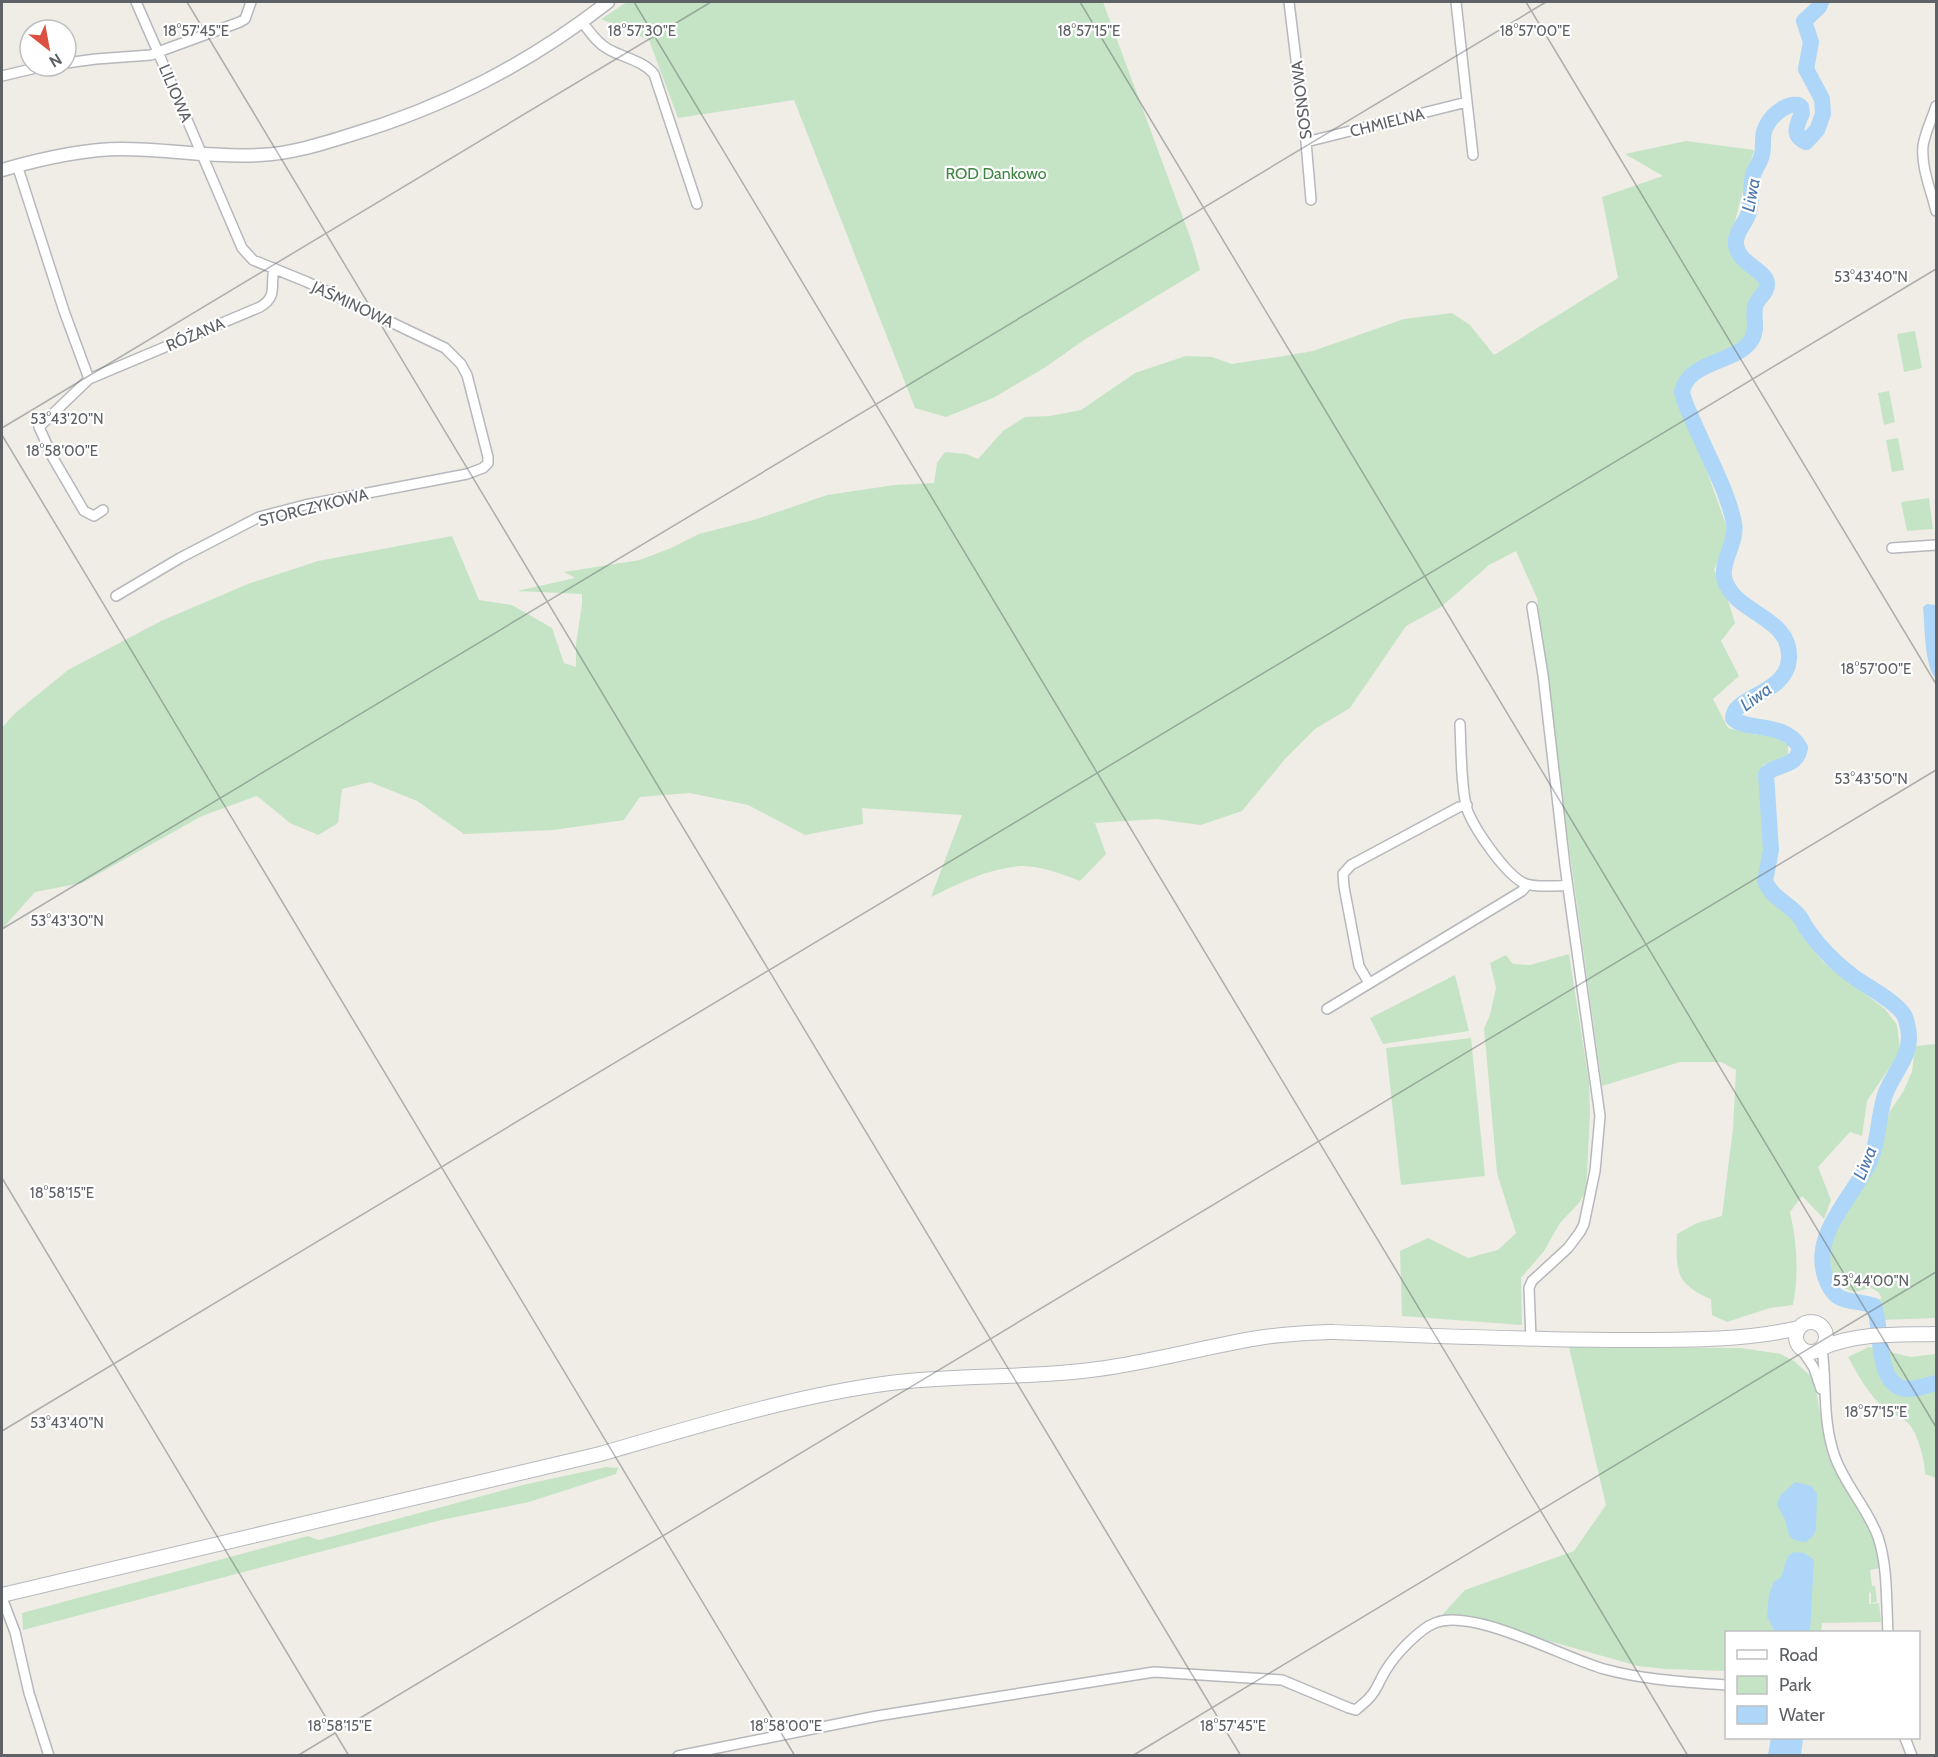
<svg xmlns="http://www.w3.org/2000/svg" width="1938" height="1757" viewBox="0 0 1938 1757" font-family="Cabin,sans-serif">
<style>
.green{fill:#c5e4c6}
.water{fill:#add6f8}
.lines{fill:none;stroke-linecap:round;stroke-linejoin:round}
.river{stroke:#add6f8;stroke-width:16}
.minor-casing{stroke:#b6b8bc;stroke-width:12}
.tertiary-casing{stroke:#b6b8bc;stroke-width:15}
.secondary-casing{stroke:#b5b8bc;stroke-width:16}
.minor{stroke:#fff;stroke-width:9}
.tertiary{stroke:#fff;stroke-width:12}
.secondary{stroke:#fff;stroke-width:14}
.ticks{fill:none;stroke:#5e6165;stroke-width:1.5;stroke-opacity:0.45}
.labels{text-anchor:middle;stroke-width:4.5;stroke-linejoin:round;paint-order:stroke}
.street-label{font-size:16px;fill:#5e6165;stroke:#fff}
.park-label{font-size:16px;fill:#3e8543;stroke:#fff}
.water-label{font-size:18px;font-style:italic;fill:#4b77a9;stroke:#fff}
.ticks-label{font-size:15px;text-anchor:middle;fill:#5e6165;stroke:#fff;stroke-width:4.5;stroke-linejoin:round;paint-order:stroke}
</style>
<rect width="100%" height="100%" fill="#efede6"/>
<path class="green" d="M627,2h476l89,240 8,28 -116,70 -40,28 -51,30 -47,19 -31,-9 -121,-308 -116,18 -29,-78 -48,-21z
M1686,141l68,9 -16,59 -9,38 34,34 -14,28 1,22 -13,15 -39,17 -19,20 6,27 44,123 -15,37 11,21 10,32 -14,18 18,35 -26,23 15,29 29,7h15l16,10v10l-25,10 -2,41 3,38 -4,31 14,28 18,13 9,18 22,28 62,47 12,16 3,23 -4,10 -29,43 -5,35 -12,-4 -32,35 13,33 -7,19 -22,-23 -12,16c7,31 9,62 3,93l-23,3 -43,14 -15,-7 -1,-16c-36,-15 -35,-28 -34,-65l20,-11 25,-7 11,-87 3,-59 -15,-8h-41l-78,24 -41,-297 -24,-191 -21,-47 -27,14 -48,42 -35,19 -56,82 -35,21 -30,30 -43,52 -41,14 -45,-6 -61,4 11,31 -26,27c-17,-7 -42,-16 -60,-15 -32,3 -61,17 -89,31l31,-82 -100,-7 1,16 -58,11 -57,-30 -58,-12 -50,4 -16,23 -71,10 -89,4 -47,-33 -47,-19 -28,7 -4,34 -20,12 -28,-12 -33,-27 -55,20 -120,67 -47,9 -33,37v-201l12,-14 54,-44 93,-49 87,-37 70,-23 134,-25 27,64 33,5 40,23 12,35 12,4v-23l6,-40v-10l-65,-3 58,-13 -11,-6 76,-12 31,-12 28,-14 58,-15 70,-24 68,-10 39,-2 3,-20 8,-11 21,2 12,5 25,-28 22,-14 25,-1 31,-6 54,-37 51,-17 26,1 20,7 52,-8 29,-5 91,-32 48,-6 18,12 24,30 124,-77 -16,-81 61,-21 -38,-22z
M1915,331l7,37 -18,4 -7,-38z
M1889,391l6,31 -11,3 -6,-32z
M1898,438l6,32 -12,2 -6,-32z
M1929,498l4,31 -26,2 -6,-29z
M1569,954l20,128 1,31 -4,79 -8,12 -18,19 -16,28 -23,27 1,47 -120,-9 -2,-65 28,-13 40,20 30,-8 18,-17 -19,-60 -13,-145 6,-13 6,-27 -6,-25 16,-8 7,9 17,1z
M1455,975l14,56 -86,13 -13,-26z
M1471,1038l14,138 -84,9 -15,-137z
M1936,1044v274l-54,2 -3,-14 -3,-5 6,-3 -4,-6 -7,-4 -17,4 -18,-7 -10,-25 7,-30 30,-52 11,-13 16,-54 13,-19 9,-20 3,-26z
M1569,1347l172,1 40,6 13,7 20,18 13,74 49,87 4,28 -10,2 2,16h3l2,16 -6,1v-10l-2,-1v12l10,-1 2,19 -59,1 -1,9h-95v39l-60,-2 -28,-3 -175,-49 -21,-2 23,-25 109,-39 32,-46z
M1869,1347l42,10 25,-3v124l-11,-4c0,-15 -8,-43 -18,-52 -6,-6 -15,-7 -21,-12 -16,-13 -28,-35 -38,-53z
M606,1467l12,1 -2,6 -87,28 -88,18 -418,110 -1,-17 286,-77 11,4 208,-56z"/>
<path class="water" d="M1927,604l9,1v73c-12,-10 -11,-54 -13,-71z
M1795,1482l17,4 5,8 -1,36 -3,6 -7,6c-15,-2 -17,-3 -20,-19 -1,-6 -6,-12 -9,-19l3,-8z
M1794,1552l10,1 10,7 -4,72h-35l-8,-15 2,-23 5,-12 7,-5 7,-21z
M1771,1738h32l-2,17h-33z"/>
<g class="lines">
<path class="river" d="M1821,2l-2,5 -15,14 7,21 -5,27 16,30 1,15 -6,16 -11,12c-15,-7 -9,-17 -4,-29l-1,-6 -3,-2c-14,-2 -30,13 -34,27 -2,7 0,15 -2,22 -1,8 -7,14 -9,21 -3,12 -1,25 -4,37 -3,12 -15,20 -13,33 2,18 30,26 31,38 1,10 -10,15 -12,24 -2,11 3,22 -3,32 -13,24 -64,21 -70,53 2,10 7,20 11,29 13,31 35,71 41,102 4,19 -15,40 -9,58 12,34 67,36 64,78 -2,35 -56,37 -56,59 11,14 52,2 67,30 -4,21 -24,15 -34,26l5,76 -6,31c7,17 23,22 34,35 4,5 6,11 10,16 11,15 25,30 41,42 13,11 46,27 54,41 3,5 5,17 5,22 0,23 -17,37 -24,58 -7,21 -6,46 -15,66 -16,35 -59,72 -45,115 2,6 6,15 11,19 9,8 26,6 38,11 9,21 0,82 34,83 9,0 20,-4 28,-6"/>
<g class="minor-casing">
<path id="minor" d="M136,2l22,50 82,-30 5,-3 6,-17
M1289,2l17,140 5,58
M582,22c8,10 15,21 26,27 16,9 34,11 46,25l43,130
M66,63l30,-4 55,-4 7,-3 84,196 11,12 54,22 138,66 16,16 6,11 21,82v6l-5,5 -16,6 -162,31 -46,12 -79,41 -64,38
M2,76l42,-10
M1467,102l6,53
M1936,106c-4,13 -11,26 -13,40 -2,22 8,44 13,65
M1306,142l161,-40 -11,-100
M17,165l47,146 25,68
M103,510l-9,6 -10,-5 -31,-53 -14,-31 50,-48 171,-72c18,-11 10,-20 14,-39
M1892,548l44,-3
M1460,724c1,22 1,70 8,88 8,19 39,65 58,72 12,4 30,1 42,2
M1369,983l-10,-17 -15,-79 -1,-13 8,-9 108,-58 8,-2
M1327,1009l195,-118 5,-6
M1531,1339l-2,-51 3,-7 36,-33 12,-16 4,-8 11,-53 5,-55 -35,-250 -22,-191 -11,-68
M1822,1348c5,36 0,73 13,109 10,28 33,52 43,80 10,30 8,64 10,95
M1802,1350l12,18 7,21
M2,1598l13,34 14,61 20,63
M1905,1738l7,18
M678,1756l199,-40 277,-44 128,8 67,28 7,2c4,-4 10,-8 14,-13 7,-7 10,-18 16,-27 9,-15 33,-41 49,-47 38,-16 129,35 169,46 40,11 82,13 122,16"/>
</g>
<g class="tertiary-casing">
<path id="tertiary" d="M2,170c38,-11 80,-21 120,-21 46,0 91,9 137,6 30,-1 59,-10 88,-19 98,-29 181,-72 261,-134"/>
</g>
<g class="secondary-casing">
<path id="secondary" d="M1796 1337a15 15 0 1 1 30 0a15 15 0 1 1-30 0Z
M1822,1348c36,-16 76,-13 114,-14
M2,1595l598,-141c94,-27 192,-58 290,-71 69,-9 139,-4 208,-14 53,-7 106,-22 160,-31 23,-4 48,-5 72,-6 99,4 197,8 296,8 58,0 116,1 173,-12"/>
</g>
<use href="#minor" class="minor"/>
<use href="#tertiary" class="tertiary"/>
<use href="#secondary" class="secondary"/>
</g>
<path class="ticks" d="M187,2l1054,1754M634,2l1054,1754M1080,2l856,1425M1526,2l410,682M2,428l709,-426M2,435l793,1321M2,929l1544,-927M2,1178l347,578M2,1431l1934,-1162M297,1756l1639,-986M1132,1756l804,-484"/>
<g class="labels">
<g class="street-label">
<text transform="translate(176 93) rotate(67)" y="6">LILIOWA</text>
<text transform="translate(1301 100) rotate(-97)" y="6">SOSNOWA</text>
<text transform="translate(1387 122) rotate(-14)" y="6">CHMIELNA</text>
<text transform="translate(353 304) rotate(25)" y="6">JAŚMINOWA</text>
<text transform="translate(195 334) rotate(-23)" y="6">RÓŻANA</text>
<text transform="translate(313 507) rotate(-14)" y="6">STORCZYKOWA</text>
</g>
<g class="park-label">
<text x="996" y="179">ROD Dankowo</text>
</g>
<g class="water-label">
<text transform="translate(1751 195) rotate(-80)" y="6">Liwa</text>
<text transform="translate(1756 697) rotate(-36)" y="6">Liwa</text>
<text transform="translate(1865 1163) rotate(-68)" y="6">Liwa</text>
</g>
</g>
<g class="ticks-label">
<text x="196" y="36">18°57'45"E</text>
<text x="642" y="36">18°57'30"E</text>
<text x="1089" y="36">18°57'15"E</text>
<text x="1535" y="36">18°57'00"E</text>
<text x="1871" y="282">53°43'40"N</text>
<text x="67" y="424">53°43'20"N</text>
<text x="62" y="456">18°58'00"E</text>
<text x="1876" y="674">18°57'00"E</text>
<text x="1871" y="784">53°43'50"N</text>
<text x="67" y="926">53°43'30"N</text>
<text x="62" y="1198">18°58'15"E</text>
<text x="1871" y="1286">53°44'00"N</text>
<text x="1876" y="1417">18°57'15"E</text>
<text x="67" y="1428">53°43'40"N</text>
<text x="340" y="1731">18°58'15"E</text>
<text x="786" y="1731">18°58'00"E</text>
<text x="1233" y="1731">18°57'45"E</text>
</g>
<rect width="1938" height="1757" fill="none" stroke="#5e6165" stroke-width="6"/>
<rect x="1725" y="1631" width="195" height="108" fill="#ffffff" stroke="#bfc0c1" stroke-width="1.5"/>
<rect x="1737" y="1650" width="30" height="9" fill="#ffffff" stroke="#bfc0c1" stroke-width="1.5"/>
<text x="1779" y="1661" font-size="18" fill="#5e6165">Road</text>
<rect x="1737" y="1676" width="30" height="18" fill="#c5e4c6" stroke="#bfc0c1" stroke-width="1.5"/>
<text x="1779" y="1691" font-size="18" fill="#5e6165">Park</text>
<rect x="1737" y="1706" width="30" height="18" fill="#add6f8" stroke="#bfc0c1" stroke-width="1.5"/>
<text x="1779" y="1721" font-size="18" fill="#5e6165">Water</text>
<g transform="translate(48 48) rotate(149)"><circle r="28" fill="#ffffff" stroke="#bfc0c1" stroke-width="1.5"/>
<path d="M0-4.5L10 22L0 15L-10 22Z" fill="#db5040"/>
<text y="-9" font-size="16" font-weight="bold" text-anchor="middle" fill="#5e6165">N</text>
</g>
</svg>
